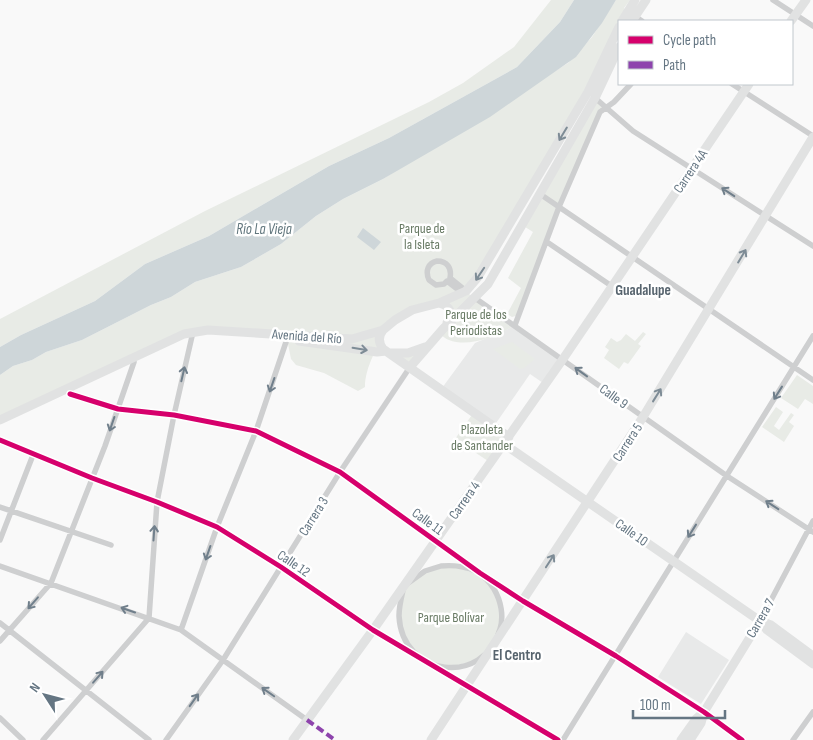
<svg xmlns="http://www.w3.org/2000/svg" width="813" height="740" viewBox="0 0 813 740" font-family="'Sofia Sans Condensed',sans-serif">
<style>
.built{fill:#e8e9e9}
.green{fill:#e8ebe6}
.water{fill:#ced6d9}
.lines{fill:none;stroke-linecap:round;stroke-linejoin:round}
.minor{stroke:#cecfd0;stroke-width:5.5}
.secondary{stroke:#e1e2e2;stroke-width:9}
.quiet{stroke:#8e44ad;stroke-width:4;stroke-dasharray:8 4;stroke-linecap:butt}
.cycleway-casing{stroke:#fff;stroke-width:8}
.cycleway{stroke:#d6006c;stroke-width:5}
.oneway{stroke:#7e8c96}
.oneway2{stroke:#707f8b}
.labels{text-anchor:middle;stroke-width:5;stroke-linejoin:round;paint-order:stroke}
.street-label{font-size:14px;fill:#657683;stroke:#fff}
.park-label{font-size:14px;fill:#687a64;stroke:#fff}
.water-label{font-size:15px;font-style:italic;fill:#60757c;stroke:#fff}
.neighbourhood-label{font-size:15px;font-weight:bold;fill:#57646e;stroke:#fff}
</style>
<rect width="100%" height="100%" fill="#f9f9f9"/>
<path class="built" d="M515,325l48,34 -17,26 -16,-11 -36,52 -52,-38 33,-45 33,-14z
M686,632l43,28 -28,44 -43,-27z"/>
<path class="green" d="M551,0h23l-14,22 -43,45 -128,71 -60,28 -120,70 -64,28 -50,37 -74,34 -21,12v-28l205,-108 224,-109 34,-19 51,-36z
M616,0h14l-6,8 3,3 -39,81 -122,200 49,33c-17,11 -46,23 -66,15 -3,-1 -7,-4 -10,-7l-29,34 -21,-14 33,-5 30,-31 -13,-14 -51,22c-9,20 -23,41 -23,62l-7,4 -34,-18 -28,-8 -5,-6 -4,-20 -70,-5h-33l-184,86v-45l13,-9 19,-6 14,-8 36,-12 69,-35 20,-8 24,-15 46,-15 40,-23 35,-28 27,-17 40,-20 185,-116 24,-26z
M595,98l11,9 -6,5 -41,95 -40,108 -7,2 -5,-3 14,-26 -13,-10 25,-46 -11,-7z
M643,332l3,2 -8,10 3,2 -13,18 -4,-2 -5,7 -15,-11 5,-8 -4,-3 6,-9 6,4 4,-2 5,-6 9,7z
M512,342l23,17 -11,9 -4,1 -27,-20z
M797,375l16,11v18l-8,-5 -7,10 -17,-11z
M776,407l7,5 -9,14 5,4 12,-17 3,2 -5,7 5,4 -10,16 -22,-15z
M474,412l35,25 -18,26 -36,-24z
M457,566l30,14 14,26 -3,29 -21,25 -31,8 -31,-15 -15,-28 4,-39 21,-15z"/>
<path class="water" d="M574,0h42l-14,23 -26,34 -86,60 -107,62 -40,20 -27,17 -35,28 -40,23 -46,15 -24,15 -20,8 -69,35 -36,12 -14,8 -19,6 -13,9v-28l21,-12 74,-34 50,-37 64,-28 120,-70 60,-28 128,-71 43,-45z
M363,228l18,14 -7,8 -17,-13z"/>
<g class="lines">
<path class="minor" d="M773,0l40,26
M633,15l9,6
M732,84l81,52
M594,97l39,34 180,115
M540,194l273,186
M547,242l66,45
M437,261c10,0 15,7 13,17l16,13 -10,-3 -9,-7 -3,3 -8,1 -7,-5c-4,-9 -1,-17 8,-19z
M475,298l252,178 86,56
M515,325l44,-118 41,-95 14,-10 17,-18
M70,394l48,15 56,6 82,16 84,41 140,101 43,28 93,55 88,56 38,28
M0,440l92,38 65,24 60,25 64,40 92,63 185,110
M0,507l111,38
M0,540l33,-85
M0,566l181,64 126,90
M441,566c21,-2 41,4 53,23 7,12 10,27 6,40 -16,58 -98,48 -101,-13 0,-11 3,-21 5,-30l21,-15z
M760,621l53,-100
M0,623l149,117
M181,630l36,-103 39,-96 31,-92
M0,641l51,-58 54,-137 29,-84
M0,718l23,22
M43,740l106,-122 8,-116 17,-87 19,-83
M166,740l57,-80 117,-188 70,-105
M563,740l250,-404
M793,740l20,-28"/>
<path class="secondary" d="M622,21l13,-21
M632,21l14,-21
M791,21l15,-21
M439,303c8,2 12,6 13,14l-5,6
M383,330c-5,6 -5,12 0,19l126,88
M299,341l78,11 9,-1
M389,353h19l17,-6
M410,367l33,-38 45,-45 107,-186 24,-51
M0,420l184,-86 24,-4 144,9 31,-9 12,-10 17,-10 27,-7 27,-12 12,-14 110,-185 31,-65
M504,444l256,177 11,4 42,31
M760,621l7,9 46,34
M293,740l80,-110 190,-271 186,-275
M431,740l212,-323 170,-280
M681,740l15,-21 8,-7 56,-91
M690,740l11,-17 3,-11"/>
<path class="quiet" d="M307,720l28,20"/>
<g class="cycleway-casing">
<path id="cycleway" d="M70,394l48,15 56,6 82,16 84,41 140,101 43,28 93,55 88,56 38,28
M0,440l92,38 65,24 60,25 64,40 92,63 185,110"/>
</g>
<use href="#cycleway" class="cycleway"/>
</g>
<defs><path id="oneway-shaft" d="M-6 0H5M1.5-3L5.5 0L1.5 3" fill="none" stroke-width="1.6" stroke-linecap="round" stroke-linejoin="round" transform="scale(1.25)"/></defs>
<g class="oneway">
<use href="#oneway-shaft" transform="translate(563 134) rotate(121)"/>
<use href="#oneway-shaft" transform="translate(742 256) rotate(-59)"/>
<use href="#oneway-shaft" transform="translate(480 274) rotate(124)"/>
<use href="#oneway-shaft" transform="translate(360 349) rotate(9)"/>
<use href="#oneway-shaft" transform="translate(657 395) rotate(-58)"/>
<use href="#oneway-shaft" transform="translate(550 561) rotate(-57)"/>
</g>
<g class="oneway2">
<use href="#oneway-shaft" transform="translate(728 192) rotate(-147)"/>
<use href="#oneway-shaft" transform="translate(581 372) rotate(-144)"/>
<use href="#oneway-shaft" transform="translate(183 374) rotate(-77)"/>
<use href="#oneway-shaft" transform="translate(272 385) rotate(109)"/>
<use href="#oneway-shaft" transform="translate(778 393) rotate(122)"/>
<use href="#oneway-shaft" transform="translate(112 424) rotate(109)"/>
<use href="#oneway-shaft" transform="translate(772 505) rotate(-147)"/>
<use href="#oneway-shaft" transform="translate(692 531) rotate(122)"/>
<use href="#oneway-shaft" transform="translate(154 533) rotate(-86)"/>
<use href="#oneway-shaft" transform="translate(208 553) rotate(109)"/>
<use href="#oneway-shaft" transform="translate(33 603) rotate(131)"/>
<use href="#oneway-shaft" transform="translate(128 610) rotate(-161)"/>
<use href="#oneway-shaft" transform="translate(98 677) rotate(-49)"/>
<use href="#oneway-shaft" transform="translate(268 692) rotate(-145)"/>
<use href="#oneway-shaft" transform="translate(194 700) rotate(-55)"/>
</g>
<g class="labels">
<g class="street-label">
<text transform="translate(690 171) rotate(-56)" y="5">Carrera 4A</text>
<text transform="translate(307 336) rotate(4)" y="5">Avenida del Río</text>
<text transform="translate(614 396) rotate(36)" y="5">Calle 9</text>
<text transform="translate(627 442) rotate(-57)" y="5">Carrera 5</text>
<text transform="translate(464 500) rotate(-55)" y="5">Carrera 4</text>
<text transform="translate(313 516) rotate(-58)" y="5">Carrera 3</text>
<text transform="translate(428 521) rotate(36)" y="5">Calle 11</text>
<text transform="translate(632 532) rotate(35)" y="5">Calle 10</text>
<text transform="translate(294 563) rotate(34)" y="5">Calle 12</text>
<text transform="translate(760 618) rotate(-60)" y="5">Carrera 7</text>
</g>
<g class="park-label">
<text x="422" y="233">Parque de<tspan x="422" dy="16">la Isleta</tspan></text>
<text x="476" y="319">Parque de los<tspan x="476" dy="16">Periodistas</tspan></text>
<text x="482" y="434">Plazoleta<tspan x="482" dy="16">de Santander</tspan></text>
<text x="451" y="622">Parque Bolívar</text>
</g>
<g class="water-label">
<text x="264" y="234">Río La Vieja</text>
</g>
<g class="neighbourhood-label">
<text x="643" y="295">Guadalupe</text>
<text x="517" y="660">El Centro</text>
</g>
</g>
<rect x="618" y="20" width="175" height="65" fill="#ffffff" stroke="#c1c8cd"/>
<rect x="628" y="36" width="25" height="8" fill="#d6006c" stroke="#c1c8cd"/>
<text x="663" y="45" font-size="15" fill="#657683">Cycle path</text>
<rect x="628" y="61" width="25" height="8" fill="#8e44ad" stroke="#c1c8cd"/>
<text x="663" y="70" font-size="15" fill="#657683">Path</text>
<g transform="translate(45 695) rotate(306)" stroke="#ffffff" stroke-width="4" paint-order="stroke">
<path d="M0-4L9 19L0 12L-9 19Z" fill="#657683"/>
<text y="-8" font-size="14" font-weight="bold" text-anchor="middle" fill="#657683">N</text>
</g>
<path d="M633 710v8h92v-8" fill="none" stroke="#657683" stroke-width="2.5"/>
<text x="640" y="710" font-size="15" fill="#657683" stroke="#ffffff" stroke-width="4" paint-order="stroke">100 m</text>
</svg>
